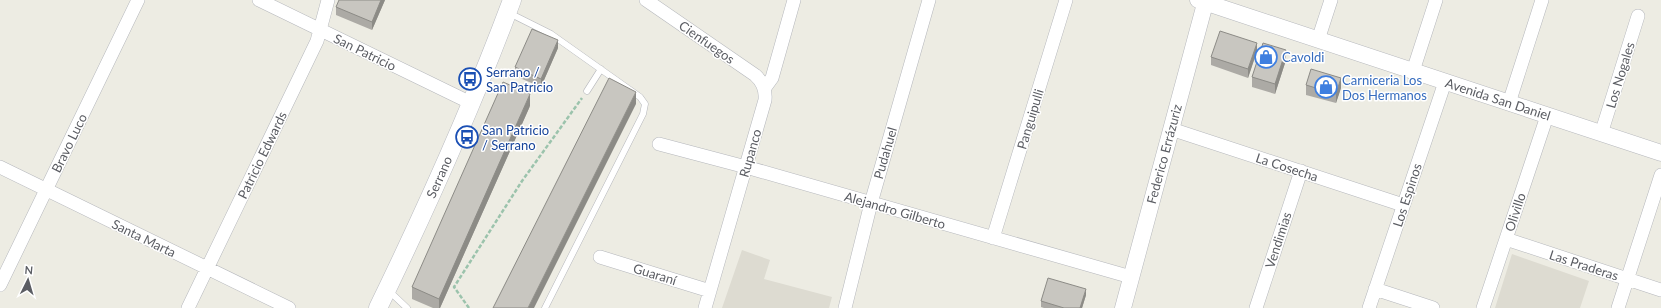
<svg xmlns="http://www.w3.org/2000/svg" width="1661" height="308" viewBox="0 0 1661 308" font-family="Lato,sans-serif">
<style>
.education{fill:#dddbd1}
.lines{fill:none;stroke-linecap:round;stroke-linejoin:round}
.service-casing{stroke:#b5b7bc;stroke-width:7}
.minor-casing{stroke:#b5b7bc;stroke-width:14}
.tertiary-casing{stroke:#b5b7bc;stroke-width:17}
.secondary-casing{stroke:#b8bac0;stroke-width:19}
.path{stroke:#9bc3ac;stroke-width:2.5;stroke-dasharray:4 2;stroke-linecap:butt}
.service{stroke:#fff;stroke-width:6}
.minor{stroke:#fff;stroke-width:13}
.tertiary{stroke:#fff;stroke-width:16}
.secondary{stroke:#fff;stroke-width:18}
.wall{fill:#acaaa5}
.shaded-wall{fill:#8c8b86}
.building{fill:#c8c6c0;stroke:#8c8b86}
.labels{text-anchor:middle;stroke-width:3;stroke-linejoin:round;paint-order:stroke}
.street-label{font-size:13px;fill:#5b5d63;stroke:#fff}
.shop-label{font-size:13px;fill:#366cbe;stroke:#fff;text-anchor:start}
.transit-label{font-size:13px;fill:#164399;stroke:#fff;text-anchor:start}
</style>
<rect width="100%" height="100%" fill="#edece3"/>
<path class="education" d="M742,250l28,10 -6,19 68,18 -3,11h-107z
M1512,254l77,27 -9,27h-85z"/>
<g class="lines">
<g class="service-casing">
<path id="service" d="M509,13l42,21 89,63 5,7 -2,10 -98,194
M587,91l14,-22
M388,290l19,18"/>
</g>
<g class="minor-casing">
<path id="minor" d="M259,0l212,103
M646,0l109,75c8,7 11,15 10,25l-60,208
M1318,40l13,-40
M1413,71l23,-71
M764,89l8,-11 22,-78
M1509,103l33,-103
M1171,129l232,76
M1601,134l37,-118
M659,144l87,23 385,110
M0,167l289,141
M993,238l73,-238
M1506,239l155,51
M600,257l110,34
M0,285l138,-285
M1375,289l58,19
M188,308l129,-267 11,-41
M845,308l26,-105 58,-203
M1256,308l45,-137
M1369,308l76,-226
M1483,308l64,-192
M1618,308l43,-133"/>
</g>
<g class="tertiary-casing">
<path id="tertiary" d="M1198,0l463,153
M1123,308l83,-308"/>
</g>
<g class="secondary-casing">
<path id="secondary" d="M378,308c49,-101 95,-203 134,-308"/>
</g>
<path class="path" d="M469,308l-15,-21 68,-106 60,-83"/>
<use href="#service" class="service"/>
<use href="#minor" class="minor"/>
<use href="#tertiary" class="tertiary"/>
<use href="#secondary" class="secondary"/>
</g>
<path class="wall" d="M385,0l-13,30 -36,-15v-8z
M558,48l-17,39 -26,-11v-9z
M1257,51l-9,27 -37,-13v-8z
M1286,60l-11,34 -23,-7v-10z
M1306,85l35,3 -5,15 -30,-8z
M530,106l-90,202h-7l-21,-9v-12z
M1086,295l-4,13h-38l-3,-1v-6z"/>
<path class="shaded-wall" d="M381,0h4l-13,30v-8z
M558,40v8l-17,39v-8z
M1257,43v8l-9,27v-9z
M1286,50v10l-11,34v-10z
M1341,78v10l-5,15v-9z
M636,92v12l-102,204h-6z
M530,94v12l-90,202h-1v-9z
M1086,289v6l-4,13h-2z"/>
<path class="building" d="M339,0h42l-9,22 -36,-15z
M532,29l26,11 -17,39 -26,-12z
M1220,31l37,12 -9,26 -37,-12z
M1263,43l23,7 -11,34 -23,-7z
M1311,69l30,9 -5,16 -30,-9z
M609,78l27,14 -108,216h-35z
M503,82l27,12 -91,205 -27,-12z
M1048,278l38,11 -6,19h-16l-23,-7z"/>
<defs>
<g id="shop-ring" transform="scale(1.15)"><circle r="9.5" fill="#fff" stroke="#3f7fe0" stroke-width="1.5"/><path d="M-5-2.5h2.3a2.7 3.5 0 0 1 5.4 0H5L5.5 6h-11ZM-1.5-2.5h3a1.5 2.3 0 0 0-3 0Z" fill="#3f7fe0"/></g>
<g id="bus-ring" transform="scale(1.15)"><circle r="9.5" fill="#fff" stroke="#1a4fb4" stroke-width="1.5"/><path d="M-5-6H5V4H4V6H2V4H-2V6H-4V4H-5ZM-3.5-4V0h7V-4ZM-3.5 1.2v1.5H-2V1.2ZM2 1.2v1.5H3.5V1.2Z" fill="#1a4fb4"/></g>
</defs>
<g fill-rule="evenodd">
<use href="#shop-ring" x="1266" y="57"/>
<use href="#bus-ring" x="470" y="79"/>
<use href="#shop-ring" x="1326" y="87"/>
<use href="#bus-ring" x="467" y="137"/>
</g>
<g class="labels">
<g class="street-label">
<text transform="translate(707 42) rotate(35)" y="5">Cienfuegos</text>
<text transform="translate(365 52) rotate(26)" y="5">San Patricio</text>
<text transform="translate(1620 75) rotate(-73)" y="5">Los Nogales</text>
<text transform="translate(1498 99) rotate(18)" y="5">Avenida San Daniel</text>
<text transform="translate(1030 119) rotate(-73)" y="5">Panguipulli</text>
<text transform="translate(69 143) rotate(-64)" y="5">Bravo Luco</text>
<text transform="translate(750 153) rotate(-74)" y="5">Rupanco</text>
<text transform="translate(885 153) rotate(-74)" y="5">Pudahuel</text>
<text transform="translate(1164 154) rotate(-75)" y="5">Federico Errázuriz</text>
<text transform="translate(262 155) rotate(-64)" y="5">Patricio Edwards</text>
<text transform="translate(1287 167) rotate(18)" y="5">La Cosecha</text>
<text transform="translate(439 177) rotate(-66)" y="5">Serrano</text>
<text transform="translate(1407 195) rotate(-72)" y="5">Los Espinos</text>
<text transform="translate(895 210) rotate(16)" y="5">Alejandro Gilberto</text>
<text transform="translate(1515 212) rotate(-72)" y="5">Olivillo</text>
<text transform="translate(144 238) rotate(26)" y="5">Santa Marta</text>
<text transform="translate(1278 240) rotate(-72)" y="5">Vendimias</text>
<text transform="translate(1584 265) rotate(18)" y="5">Las Praderas</text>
<text transform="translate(655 274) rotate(17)" y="5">Guaraní</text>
</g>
<g class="shop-label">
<text x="1282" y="62">Cavoldi</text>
<text x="1342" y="85">Carniceria Los<tspan x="1342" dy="15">Dos Hermanos</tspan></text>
</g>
<g class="transit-label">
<text x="486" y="77">Serrano /<tspan x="486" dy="15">San Patricio</tspan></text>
<text x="482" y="135">San Patricio<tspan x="482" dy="15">/ Serrano</tspan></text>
</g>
</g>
<g transform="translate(28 280) rotate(5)" stroke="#ffffff" stroke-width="3" paint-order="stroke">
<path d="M0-3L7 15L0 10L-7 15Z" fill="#5b5d63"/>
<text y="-6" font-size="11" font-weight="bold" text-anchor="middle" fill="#5b5d63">N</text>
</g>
</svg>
